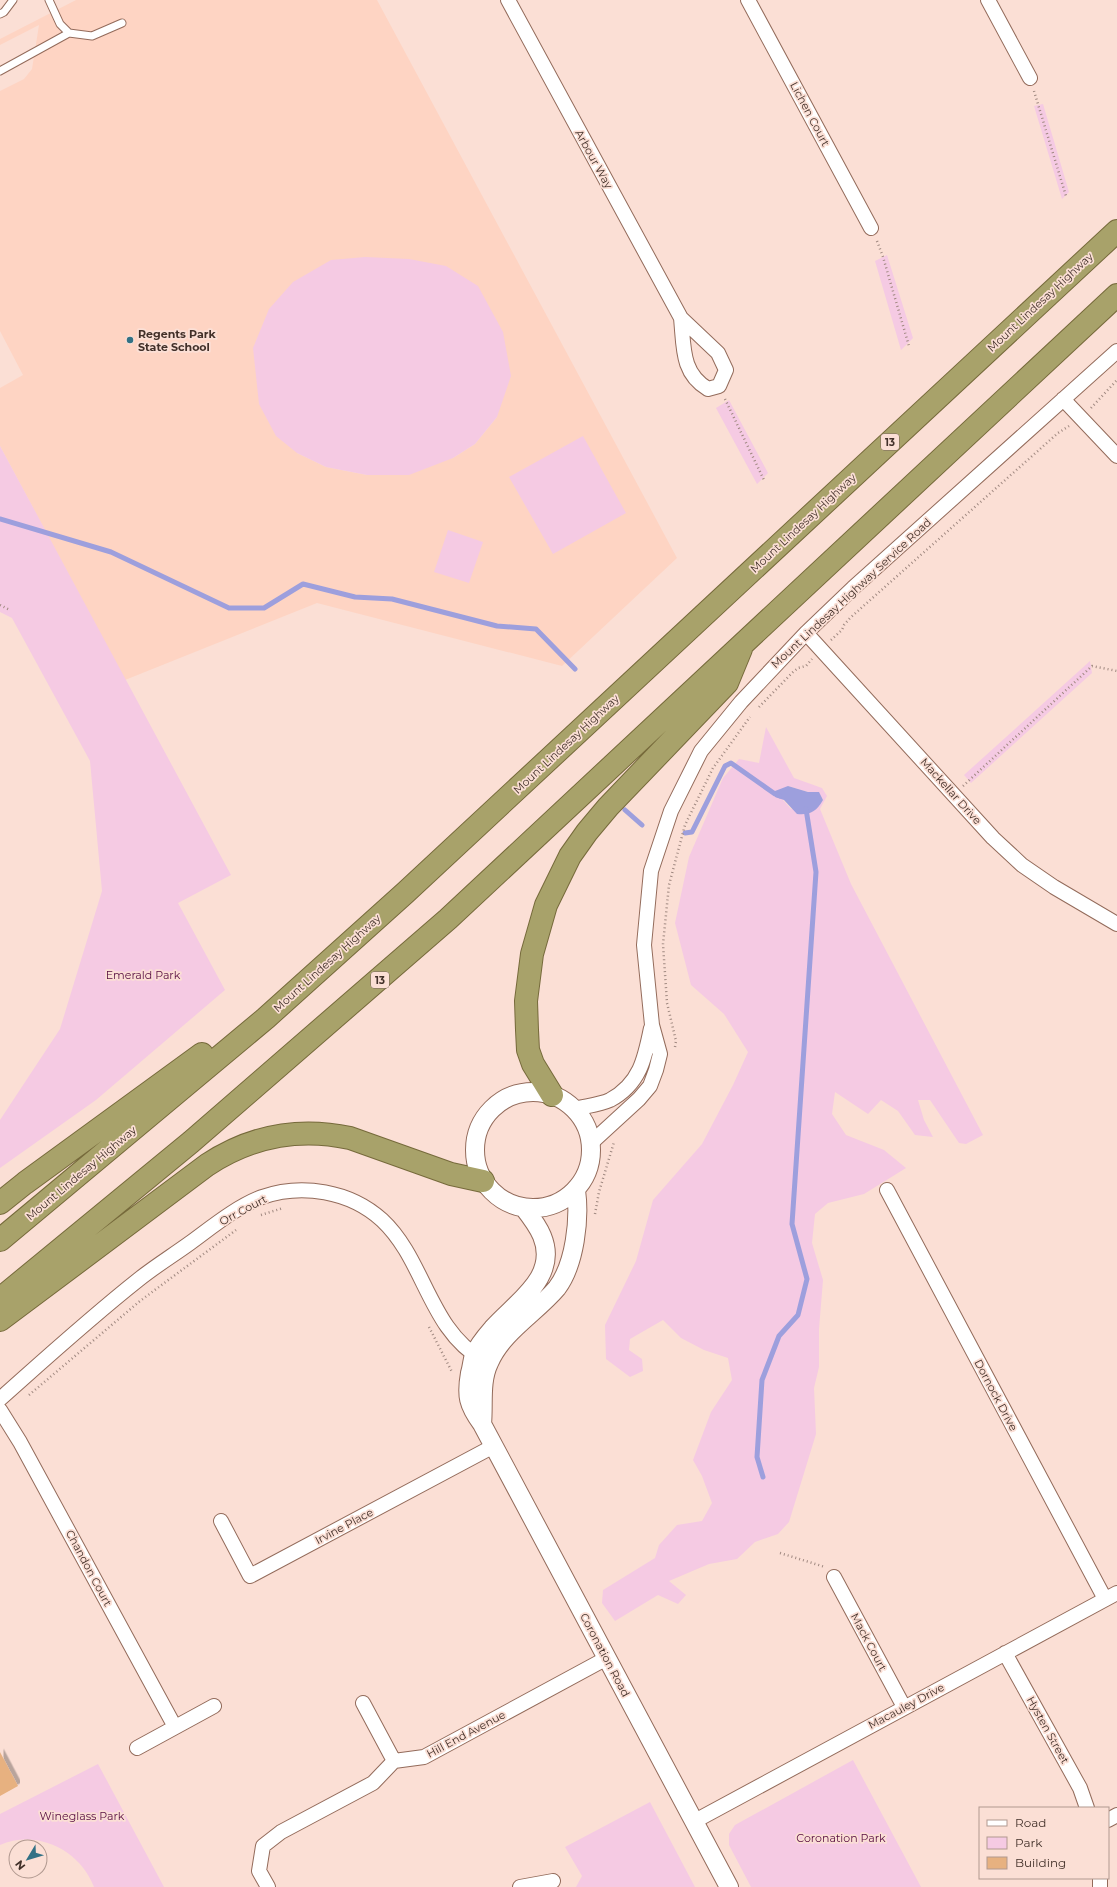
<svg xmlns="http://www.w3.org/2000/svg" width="1117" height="1887" viewBox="0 0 1117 1887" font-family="Montserrat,sans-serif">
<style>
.built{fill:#fed4c3;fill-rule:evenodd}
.green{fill:#f5cae3;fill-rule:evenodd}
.water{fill:#9d9fdd}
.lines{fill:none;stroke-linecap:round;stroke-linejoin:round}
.stream{stroke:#9d9fdd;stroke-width:5}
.building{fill:#e7b180;filter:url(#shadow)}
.service-casing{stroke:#936b5b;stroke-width:9}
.minor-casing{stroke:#936b5b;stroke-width:16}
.tertiary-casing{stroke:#936b5b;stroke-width:20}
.trunk-casing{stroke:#766a3b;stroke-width:24}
.path{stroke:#a08981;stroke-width:2.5;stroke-dasharray:1 3;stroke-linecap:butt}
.service{stroke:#fff;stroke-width:7}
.minor{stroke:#fff;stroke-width:14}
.tertiary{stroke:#fff;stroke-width:18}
.trunk{stroke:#a8a26a;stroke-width:22}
.poi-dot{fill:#327185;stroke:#fbdfd5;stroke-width:1.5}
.labels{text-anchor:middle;stroke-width:3.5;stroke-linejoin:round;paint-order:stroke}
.shield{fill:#fbdfd5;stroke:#7a645d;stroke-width:1}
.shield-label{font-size:10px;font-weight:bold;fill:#423029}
.street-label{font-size:11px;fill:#423029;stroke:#fbdfd5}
.poi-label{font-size:11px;font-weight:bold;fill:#423029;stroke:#fbdfd5;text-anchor:start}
.park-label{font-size:11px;fill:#560b40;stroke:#fbdfd5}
</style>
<defs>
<filter id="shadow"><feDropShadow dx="3.5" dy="-3.5" stdDeviation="0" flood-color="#0004"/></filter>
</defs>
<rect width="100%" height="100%" fill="#fbdfd5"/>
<path class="built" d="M76,0h301l300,558 -115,108 -245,-63 -192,77 -125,-234v-58l23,-13 -23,-44v-240l24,-12 8,-10 7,-44 -39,20v-6zM497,417l-22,27 -22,14 -86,17 -41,-8 -29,-14z"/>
<path class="green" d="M1043,104l26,88 -7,7 -28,-93z
M887,255l26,83 -12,12 -26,-89z
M365,257l44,2 37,7 32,20 25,46 8,44 -14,41 -22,27 -22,14 -44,17h-42l-41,-8 -29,-14 -21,-17 -17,-32 -6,-56 16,-39 24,-27 38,-22z
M729,400l39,73 -11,11 -41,-76z
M583,436l43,77 -73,41 -44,-77z
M0,446l231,429 -53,28 47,87 -129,110 -96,68v-48l60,-91 42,-138 -12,-130 -78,-143 -12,-6z
M448,530l35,12 -14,41 -35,-11z
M1090,661l2,12 -121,110 -7,-8z
M766,727l28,51 28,10 5,8 -7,13 31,75 132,251 -17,9 -7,-1 -29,-43h-12l6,20 9,17 -18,-2 -17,-24 -17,-11 -13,14 -33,-22 -3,22 14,21 38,15 22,18 -42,26 -36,9 -13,11 -3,29 11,37 -4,49v38l-5,21 2,46 -27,88 -11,12 -23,8 -18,17 -28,5 -40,17 17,14 -8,9 -20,-9 -43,26 -13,-18 1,-13 52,-32 4,-13 18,-20 25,-4 10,-18 -10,-27 -9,-16 18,-48 21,-32 -4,-22 -24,-8 -23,-12 -18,-18 -33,19 -1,11 13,9 1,12 -13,6 -24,-18 -1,-34 31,-64 17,-61 49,-56 31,-59 15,-33 -24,-38 -33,-29 -16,-62 14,-66 34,-79 16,-19 20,4zM788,786l20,6h10l5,8 -32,9 -8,-9z
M853,1760l68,127h-170l-22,-42v-11l6,-9z
M98,1764l66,123h-70c-14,-37 -57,-58 -94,-42v-31z
M650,1802l45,85h-119l6,-11 -17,-29z"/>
<path class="water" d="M788,786l20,6h11l4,8c-7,12 -13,15 -26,14l-13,-14 -9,-3v-6z"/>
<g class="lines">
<path class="stream" d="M0,519l111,33 118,56h35l39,-24 52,13 37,2 105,27 39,3 39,40
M625,810l17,15
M685,833l7,-1 33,-66 6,-3 44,31 5,2
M763,1477l-6,-20 5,-77 17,-44 19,-21 9,-36 -15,-55 24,-352 -10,-63"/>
</g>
<path class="building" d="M0,1752l18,34 -18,10z"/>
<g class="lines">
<g class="service-casing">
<path id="service" d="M49,0l11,24 9,9 23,3 30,-13
M0,14l4,-2 9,-12
M0,71l69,-38"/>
</g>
<g class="minor-casing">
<path id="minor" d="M508,0l173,318 37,35 8,17 -7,16 -11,3c-27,-16 -24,-42 -27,-71
M748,0l123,228
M988,0l42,78
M1063,399l54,57
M806,633l187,205 29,27 32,22 63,37
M574,1109c11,-3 25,-4 36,-9 30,-16 35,-42 41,-72
M591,1143l48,-44 11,-13 6,-16 4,-16 -8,-29 -8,-80 7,-74 20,-60 30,-60 40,-49 65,-69 47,-45 264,-237
M887,1190l218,409
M0,1399c45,-40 90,-81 138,-119 16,-13 34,-24 52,-37 22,-16 46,-36 72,-46 40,-14 88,-6 120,23 43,40 47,110 101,140
M0,1410l20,32 155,285
M221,1521l29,55 242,-129
M834,1577l70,130
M1005,1653l75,135 7,20
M363,1703l31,58
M137,1748l77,-42
M1108,1820l9,-5
M695,1821l422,-228
M1100,1878v9
M268,1887l-9,-16 4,-25 18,-14 92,-49 21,-22 30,-4 183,-99
M520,1887l33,-6"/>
</g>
<g class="tertiary-casing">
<path id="tertiary" d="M475 1150a58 58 0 1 1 116 0a58 58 0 1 1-116 0Z
M524,1208c7,9 14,18 18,28 17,41 -26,66 -49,92 -7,8 -15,17 -19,27 -2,6 -2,12 -4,18 -4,23 -2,32 12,51l247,463
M482,1424c2,-20 -2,-42 7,-61 13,-31 47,-50 68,-75 18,-24 23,-69 19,-98"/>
</g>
<g class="trunk-casing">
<path id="trunk" d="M552,1095l-19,-31 -5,-14 -1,-20 -1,-29 6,-47 14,-49 24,-49 17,-24 21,-25 119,-124 14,-34
M0,1203l25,-20 177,-129
M0,1240l266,-222 139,-125 712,-662
M0,1299l191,-157 257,-223 669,-624
M0,1320l207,-155c44,-29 92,-38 143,-27l101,36 32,7"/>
</g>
<path class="path" d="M1034,91l32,105
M877,241l6,16 26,89
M725,399l39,81
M1091,408l26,-28
M0,605l10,5
M831,640l11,-10 2,-5 6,-7 208,-185 11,-7
M759,707l34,-35 5,-4 8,-2 6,-7
M963,786l129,-120 25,5
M675,1047l1,-6 -9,-38 -4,-59 6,-59 16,-60 28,-57 37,-51
M595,1214l4,-22 15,-50
M261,1215l22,-7
M429,1327l23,45
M29,1395l111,-94 96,-71
M780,1553l45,14"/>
<use href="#service" class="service"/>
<use href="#minor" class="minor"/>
<use href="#tertiary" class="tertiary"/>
<use href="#trunk" class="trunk"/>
</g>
<circle class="poi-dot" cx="130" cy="340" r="4"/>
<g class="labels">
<g class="shield">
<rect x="881" y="434" width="18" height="16" rx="3"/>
<rect x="371" y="972" width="18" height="16" rx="3"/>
</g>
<g class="shield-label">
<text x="890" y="446">13</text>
<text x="380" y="984">13</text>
</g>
<g class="street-label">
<text transform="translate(810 114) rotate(62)" y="4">Lichen Court</text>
<text transform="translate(594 159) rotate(61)" y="4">Arbour Way</text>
<text transform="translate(1040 302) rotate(-43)" y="4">Mount Lindesay Highway</text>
<text transform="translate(803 523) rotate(-43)" y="4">Mount Lindesay Highway</text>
<text transform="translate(851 593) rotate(-43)" y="4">Mount Lindesay Highway Service Road</text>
<text transform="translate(566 744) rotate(-43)" y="4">Mount Lindesay Highway</text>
<text transform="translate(951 791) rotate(48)" y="4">Mackellar Drive</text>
<text transform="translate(327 963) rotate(-42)" y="4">Mount Lindesay Highway</text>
<text transform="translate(81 1173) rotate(-40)" y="4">Mount Lindesay Highway</text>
<text transform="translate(243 1210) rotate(-28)" y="4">Orr Court</text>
<text transform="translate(996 1395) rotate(62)" y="4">Dornock Drive</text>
<text transform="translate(344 1526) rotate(-28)" y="4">Irvine Place</text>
<text transform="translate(89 1568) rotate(62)" y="4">Chandon Court</text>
<text transform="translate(869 1642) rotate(62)" y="4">Mack Court</text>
<text transform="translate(605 1655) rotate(62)" y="4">Coronation Road</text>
<text transform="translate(906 1706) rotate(-28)" y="4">Macauley Drive</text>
<text transform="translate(1048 1730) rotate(61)" y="4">Hysten Street</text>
<text transform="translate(466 1734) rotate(-28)" y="4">Hill End Avenue</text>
</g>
<g class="poi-label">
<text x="138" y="338">Regents Park<tspan x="138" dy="13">State School</tspan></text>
</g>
<g class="park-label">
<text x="143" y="979">Emerald Park</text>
<text x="82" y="1820">Wineglass Park</text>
<text x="841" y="1842">Coronation Park</text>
</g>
</g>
<rect x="979" y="1807" width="130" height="72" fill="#fbdfd5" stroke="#b19990"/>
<rect x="987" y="1820" width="20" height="6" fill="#ffffff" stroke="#b19990"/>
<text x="1015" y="1827" font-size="12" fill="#423029">Road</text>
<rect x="987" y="1837" width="20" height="12" fill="#f5cae3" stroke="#b19990"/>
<text x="1015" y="1847" font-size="12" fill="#423029">Park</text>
<rect x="987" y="1857" width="20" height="12" fill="#e7b180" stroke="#b19990"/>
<text x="1015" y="1867" font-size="12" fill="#423029">Building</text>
<g transform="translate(28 1859) rotate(232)"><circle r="19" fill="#fbdfd5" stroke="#b19990"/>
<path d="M0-3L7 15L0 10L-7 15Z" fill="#327185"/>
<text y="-6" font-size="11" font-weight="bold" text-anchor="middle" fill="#423029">N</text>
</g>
</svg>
